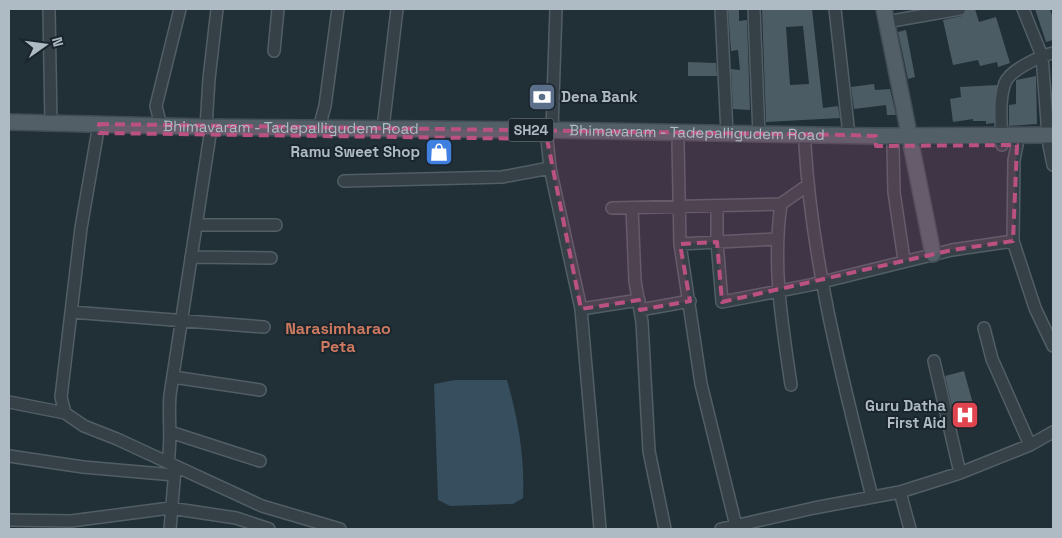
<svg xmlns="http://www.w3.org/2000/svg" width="1062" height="538" viewBox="0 0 1062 538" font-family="'Space Grotesk',sans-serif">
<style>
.water{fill:#364e5d}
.building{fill:#4c5c65;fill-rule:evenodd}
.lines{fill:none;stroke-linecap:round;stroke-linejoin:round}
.minor-casing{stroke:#525e65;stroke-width:14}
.major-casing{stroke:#414c54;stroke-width:18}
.minor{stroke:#354047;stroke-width:11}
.major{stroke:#525f67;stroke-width:15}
.marked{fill:#bb5180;fill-opacity:0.2;stroke:#bb5180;stroke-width:4;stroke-dasharray:10 6;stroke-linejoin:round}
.labels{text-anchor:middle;stroke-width:4;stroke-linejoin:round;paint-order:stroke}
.shield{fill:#1a252c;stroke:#828e96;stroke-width:1}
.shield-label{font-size:14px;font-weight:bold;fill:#afbbc4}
.poi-label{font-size:15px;font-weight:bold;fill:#afbbc4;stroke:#1a252c;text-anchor:end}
.street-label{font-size:15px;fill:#afbbc4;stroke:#1a252c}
.neighbourhood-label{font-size:16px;font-weight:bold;fill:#ce7a60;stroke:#1a252c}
</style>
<rect width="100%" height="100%" fill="#212f37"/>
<path class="water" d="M455,380h52c11,38 18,78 16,118l-10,6 -63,2 -12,-6 -4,-116z"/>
<path class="building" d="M728,9h11v12l8,-1 3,90 -17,-1 -2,-40 9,1 -2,-20 -7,1z
M762,9h50l11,99 15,-2 2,12 -74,4zM803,26l6,58 -19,1 -4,-58z
M967,9h8l4,13 17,-5 14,46 -12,4 -1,-5 -17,4 -2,-6 -25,5 -10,-45 19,-4z
M1035,9h15l3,10v21l-7,2z
M906,30l9,47 -7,2 -10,-47z
M688,62l28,1 1,13h-29z
M1036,76l1,48 -28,2v-21l7,-1v-24z
M874,84l1,6 15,-1 6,26h-9l-1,-10 -32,4 -3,-22z
M997,85l-3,38 -8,1v-3h-13v-2l-20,3 -3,-23 11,-2 -1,-10z
M964,371l14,51 -21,6 -12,-52z"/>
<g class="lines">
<g class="minor-casing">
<path id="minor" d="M49,9l2,114
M721,9l6,125
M754,9l5,126
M835,9l14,126
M1023,9l19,47 6,79
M886,22l74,-13
M274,51l4,-42
M99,124l-18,104 -20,169 4,16 19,13 33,13 145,67 78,23
M161,126l-5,-20 24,-97
M206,127l3,-48 8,-70
M319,128l6,-22 13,-97
M383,128l14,-119
M552,130l4,-121
M547,139l3,29 31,141 19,220
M678,143l2,101 21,140 35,142
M805,145c7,120 38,236 67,352
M1002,145c0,-19 -4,-43 3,-62 5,-13 35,-27 48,-30
M1017,145l-3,15 -1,81 22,67 18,38
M1049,145l4,20
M893,146l1,46 10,68
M344,181l158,-4 48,-9
M717,206v36l5,60 88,-17 142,-35 61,-9
M612,208l169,-4
M632,208l3,73 7,41 7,129 16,78
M196,225h80
M680,244l96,-5
M191,257l80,1
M581,309l58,-9
M640,310l50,-9
M71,312l193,15
M984,328l8,31 38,86
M934,361l26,112
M173,377l87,13
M791,385c-9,-62 -19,-119 -10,-181l27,-19
M9,402l56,11
M170,432l90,29
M9,456l74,11 91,8
M168,462c4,-23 0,-45 2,-67l40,-260
M900,492l10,37
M9,520l62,1 99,-13 66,10 33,11
M170,529l5,-60
M721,529l93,-21 86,-16 60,-19 70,-28 23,-13"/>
</g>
<g class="major-casing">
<g id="major">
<path d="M884,9l49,245"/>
<path id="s1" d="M9,122l197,5 346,3 324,6 177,-1"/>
</g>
</g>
<use href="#minor" class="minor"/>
<use href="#major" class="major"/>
</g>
<path class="marked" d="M99,124l750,11 27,1v10l141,-1 -4,96 -61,9 -230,52 -5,-60 -37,2 10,57 -50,9 -1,-10 -58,9 -34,-170 -448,-6z"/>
<defs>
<g id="bank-square" transform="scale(1.4375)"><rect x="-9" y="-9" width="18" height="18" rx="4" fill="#5c6f8a" stroke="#1a252c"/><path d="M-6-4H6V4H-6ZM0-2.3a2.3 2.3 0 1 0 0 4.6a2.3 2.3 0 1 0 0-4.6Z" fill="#fff"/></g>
<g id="shop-square" transform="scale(1.4375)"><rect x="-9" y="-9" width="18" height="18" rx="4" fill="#3f7fe0" stroke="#1a252c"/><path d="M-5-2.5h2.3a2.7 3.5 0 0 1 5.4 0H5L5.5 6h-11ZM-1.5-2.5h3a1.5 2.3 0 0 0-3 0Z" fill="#fff"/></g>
<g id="hospital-square" transform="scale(1.4375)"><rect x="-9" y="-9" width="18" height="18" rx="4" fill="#e0444e" stroke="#1a252c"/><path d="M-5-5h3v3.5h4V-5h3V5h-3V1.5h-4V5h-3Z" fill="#fff"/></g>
</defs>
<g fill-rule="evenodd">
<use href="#bank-square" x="542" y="97"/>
<use href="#shop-square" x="439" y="152"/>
<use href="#hospital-square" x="965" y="415"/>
</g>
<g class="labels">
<rect class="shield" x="508.5" y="118.5" width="45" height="23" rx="4"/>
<g class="shield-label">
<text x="531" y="135">SH24</text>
</g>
<g class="poi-label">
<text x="561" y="102" text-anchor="start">Dena Bank</text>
<text x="420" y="157">Ramu Sweet Shop</text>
<text x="946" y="411">Guru Datha<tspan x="946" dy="17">First Aid</tspan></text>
</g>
<g class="street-label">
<text dy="5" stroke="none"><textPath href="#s1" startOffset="282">Bhimavaram - Tadepalligudem Road</textPath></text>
<text dy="5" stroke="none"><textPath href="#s1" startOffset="688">Bhimavaram - Tadepalligudem Road</textPath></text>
</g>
<g class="neighbourhood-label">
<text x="338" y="334">Narasimharao<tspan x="338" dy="18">Peta</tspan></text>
</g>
</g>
<rect width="1062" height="538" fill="none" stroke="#afbbc4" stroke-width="20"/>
<g transform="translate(45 45) rotate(76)" stroke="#1a252c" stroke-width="4" paint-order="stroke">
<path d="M0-4L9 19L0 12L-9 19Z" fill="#afbbc4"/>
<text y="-8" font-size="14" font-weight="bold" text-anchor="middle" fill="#afbbc4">N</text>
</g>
</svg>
